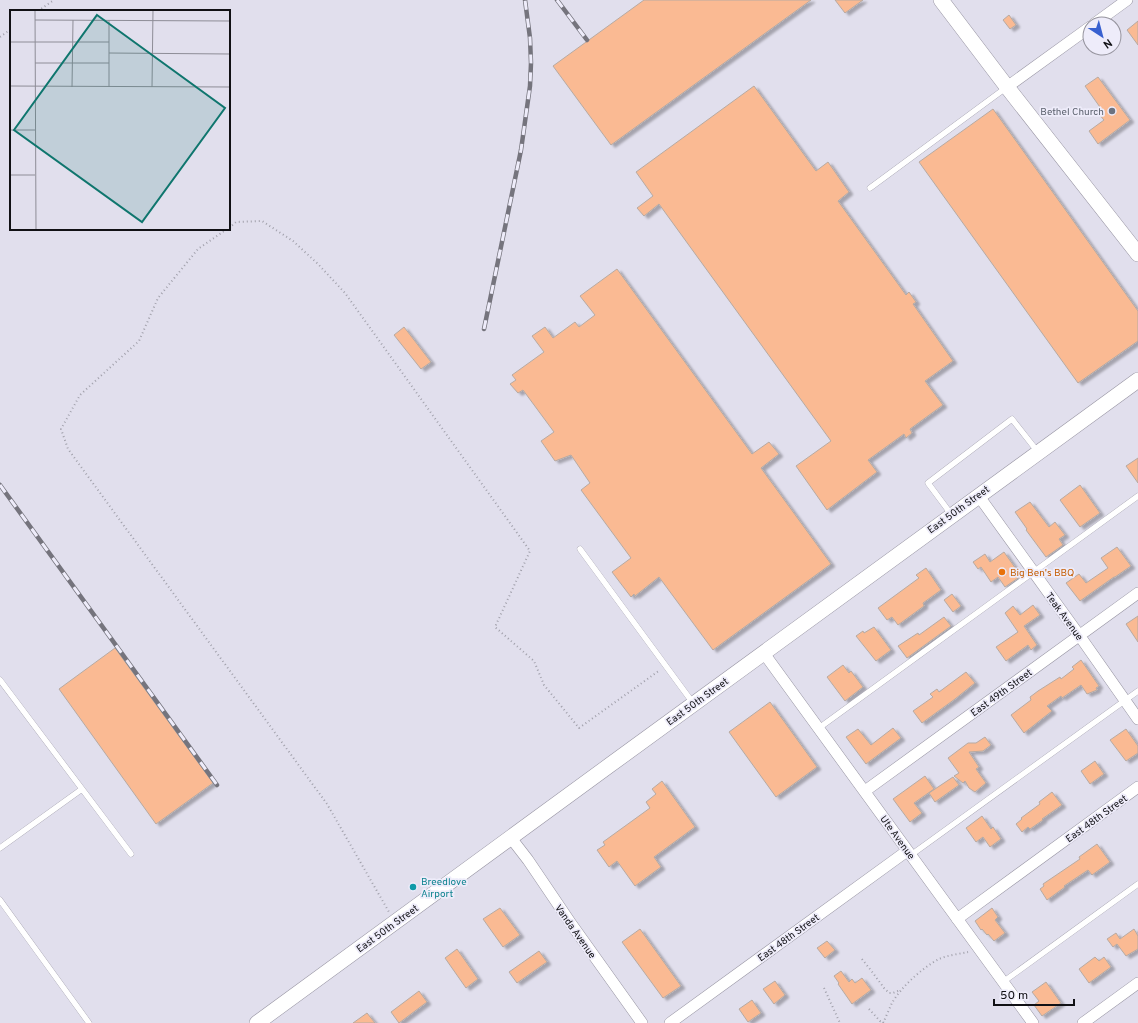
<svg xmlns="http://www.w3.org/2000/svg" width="1138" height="1023" viewBox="0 0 1138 1023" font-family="Overpass,sans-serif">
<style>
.building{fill:#faba93;stroke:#b7aaa2;filter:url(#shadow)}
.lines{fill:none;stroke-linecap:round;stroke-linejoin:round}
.lane-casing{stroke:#9895a3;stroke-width:6}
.street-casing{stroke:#9895a3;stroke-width:12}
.secondary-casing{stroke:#9895a3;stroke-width:16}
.path{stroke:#a1a0ab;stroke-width:2;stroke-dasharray:1 3;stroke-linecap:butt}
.lane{stroke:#fff;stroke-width:5.5}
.street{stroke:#fff;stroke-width:11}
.secondary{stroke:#fff;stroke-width:15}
.rail-casing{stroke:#75747d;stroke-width:4.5}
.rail{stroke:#eeecfa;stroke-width:3;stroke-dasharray:9;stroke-linecap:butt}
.worship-dot{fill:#6b7280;stroke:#eeecfa;stroke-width:1.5}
.food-dot{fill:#e8710a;stroke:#eeecfa;stroke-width:1.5}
.culture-dot{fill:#0f9aa8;stroke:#eeecfa;stroke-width:1.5}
.labels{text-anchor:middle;stroke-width:3.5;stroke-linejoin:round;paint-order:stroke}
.worship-label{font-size:10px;fill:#5b616d;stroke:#eeecfa;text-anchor:end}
.street-label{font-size:10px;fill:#111115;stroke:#eeecfa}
.food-label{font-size:10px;fill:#c56008;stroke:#eeecfa;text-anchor:start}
.culture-label{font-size:10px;fill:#0d838f;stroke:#eeecfa;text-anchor:start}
.inset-road{fill:none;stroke:#8e8d97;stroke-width:1}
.view{fill:#0f766e;fill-opacity:0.15;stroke:#0f766e;stroke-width:2}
.inset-edge{fill:none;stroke:#111115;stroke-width:2}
</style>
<defs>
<filter id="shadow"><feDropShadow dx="4" dy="2.5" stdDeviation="1" flood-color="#0004"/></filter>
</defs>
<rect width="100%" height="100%" fill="#e1dfed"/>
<path class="building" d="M644,0h167l-200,145 -58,-79z
M835,0h28l-18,13z
M1009,15l7,10 -6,4 -7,-9z
M1138,21v24l-11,-15z
M1098,77l32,43 -32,24 -9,-13 15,-11 -6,-7 4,-3 -17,-24z
M754,86l62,85 12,-9 21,30 -11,9 68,94 3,-3 7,10 -3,2 40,57 -28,20 18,24 -33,24 2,4 -6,5 -2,-4 -36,26 9,12 -50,38 -31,-44 35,-25 -172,-237 -15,12 -7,-8 16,-12 -17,-24z
M993,109l145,202v30l-60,42 -159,-221z
M617,269l135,185 17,-12 10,12 -18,14 70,96 -118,86 -54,-73 -24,19 -1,-2 -3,3 -19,-25 19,-14 -50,-68 9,-7 -19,-28 -16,6 -14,-20 13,-9 -31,-42 -5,3 -8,-9 6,-4 -4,-5 32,-23 -12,-16 13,-9 8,11 22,-16 4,5 16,-12 -15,-19z
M404,327l27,35 -10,7 -27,-34z
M1138,458v25l-12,-17z
M1080,485l20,28 -20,14 -20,-27z
M1030,502l19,25 6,-5 10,13 -6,4 4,6 -17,12 -20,-27 1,-1 -12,-17z
M1117,547l14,19 -16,11h-1l-34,24 -14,-18 13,-9 7,9 22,-15 -7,-10z
M1004,552l17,24 -16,11 -7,-10 -7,5 -10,-15 -3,2 -5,-7 12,-8 5,8z
M926,568l15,22 -18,13 1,3 -26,19 -6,-8 -5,3 -9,-12 41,-30 -3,-3z
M952,594l9,12 -8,6 -9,-12z
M1033,605l7,10 -16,11 13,19 -6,5 -3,-5 -22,16 -10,-14 22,-15 -13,-19 8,-7 7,9z
M1138,616v26l-12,-18z
M944,617l7,9 -44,32 -9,-12 20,-13 1,2z
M874,627l17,23 -15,11 -20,-25 7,-5 1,2z
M115,648l98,135 -57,41 -97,-135z
M1081,660l18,26 -3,2 1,2 -10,4 -6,-9 -19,13 -1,-2 -14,10 5,5 -28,22 -13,-18 20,-15 -1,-3 8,-6 22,-14 1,2 13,-10 -2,-2z
M843,665l6,8 2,-2 12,16 -18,14 -18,-24z
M966,672l9,11 -20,16 -33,24 -9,-12 20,-14 -3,-3 7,-5 2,3z
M770,702l47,65 -41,30 -47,-65z
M893,728l8,10 -35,26 -20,-27 12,-8 13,16z
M1126,729l12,17v7l-12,8 -16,-21z
M985,737l6,8 -8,6 -14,1 10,15 -3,2 10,14 -11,9 -6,-4 -4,-7 -2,2 -9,-7 5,-3 -11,-15 20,-15h8z
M1095,761l9,13 -14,10 -9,-13z
M925,776l9,13 -20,14 8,10 -12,9 -17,-23z
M953,777l6,8 -24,17 -6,-9z
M662,781l33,46 -41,30 7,10 -26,19 -18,-25 -8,6 -12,-17 8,-5 -2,-3 47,-34 -4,-6 10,-8 -4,-5z
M1052,792l10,13 -20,14 1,1 -13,9 -2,-2 -6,5 -6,-8 6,-5 -1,-1 19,-14 -1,-2z
M982,816l9,13 2,-2 8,12 -11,8 -7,-10 -7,5 -10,-14z
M1097,844l13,18 -18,13 -4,-5 -24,16 1,1 -18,13 -7,-11 4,-3 -1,-2 37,-25 -1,-2z
M500,908l20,27 -17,12 -20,-28z
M992,908l6,9 -3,3 10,13 -11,8 -6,-7 -1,1 -5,-6 -1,1 -6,-9z
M640,929l41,57 -18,12 -41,-56z
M1134,929l4,7v13l-12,7 -9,-12 -4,3 -6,-8 9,-6 4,6z
M827,941l8,9 -10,8 -8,-10z
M457,949l21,30 -12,9 -21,-30z
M539,951l8,11 -30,21 -8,-11z
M1095,957l4,4 5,-4 7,10 -22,16 -10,-14z
M841,971l8,11 3,-3 3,4 7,-5 9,12 -19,14 -14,-20 1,-1 -5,-7z
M775,981l10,14 -11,9 -11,-15z
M1046,982l15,21 -19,13 -8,-11 5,-4 -7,-9z
M419,991l8,11 -28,21 -8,-11z
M752,1000l9,13 -13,9 -9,-13z
M367,1013l8,10h-22z"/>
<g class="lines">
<g class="lane-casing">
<path id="lane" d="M870,188l137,-101
M951,514l-23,-31 84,-64 26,33
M580,549l113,154
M0,680l131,174
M819,728l319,-232
M0,848l82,-59
M911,855l227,-164
M0,900l89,123
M1003,982l135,-98"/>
</g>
<g class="street-casing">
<path id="street" d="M1094,24l33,-24
M1007,87l83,-60
M978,495l101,140 59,84
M763,652l270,371
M865,791l273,-198
M511,838l17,22 44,65 70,98
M957,919l181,-132
M670,1023l237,-172
M1083,1023l55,-40"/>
</g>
<g class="secondary-casing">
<path id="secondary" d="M941,0l66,87 131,167
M257,1023c294,-214 586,-430 881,-643"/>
</g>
<path class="path" d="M38,11l16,-11
M0,37l11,-8
M229,228l7,-6 26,-1 31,20 25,23 27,29 185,258 -35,76 39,34 10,24 35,43 81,-58
M227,229l-29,20 -40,49 -19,43 -59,54 -19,34 7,20 259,355 62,108
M862,959l11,14 11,15 5,5h4l7,-3
M824,988l16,35
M869,1009l11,12 4,1
M883,1023c3,-6 6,-14 9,-20 9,-16 30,-35 47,-44 9,-4 20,-5 29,-7"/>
<use href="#lane" class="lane"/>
<use href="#street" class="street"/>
<use href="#secondary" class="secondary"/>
<g class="rail-casing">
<path id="rail" d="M557,0l30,40
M484,329l37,-179 9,-64 1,-23 -1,-25 -5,-38
M0,485l217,300"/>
</g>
<use href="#rail" class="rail"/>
</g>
<circle class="worship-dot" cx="1112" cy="111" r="4"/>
<circle class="food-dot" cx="1002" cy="572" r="4"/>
<circle class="culture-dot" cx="413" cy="887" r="4"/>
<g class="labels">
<g class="worship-label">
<text x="1104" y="115">Bethel Church</text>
</g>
<g class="street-label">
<text transform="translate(958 509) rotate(-36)" y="4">East 50th Street</text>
<text transform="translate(1065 616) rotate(54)" y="4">Teak Avenue</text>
<text transform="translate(1001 692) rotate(-36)" y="4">East 49th Street</text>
<text transform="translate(697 701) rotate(-36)" y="4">East 50th Street</text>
<text transform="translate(1096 818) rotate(-36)" y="4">East 48th Street</text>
<text transform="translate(898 837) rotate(54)" y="4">Ute Avenue</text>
<text transform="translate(387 928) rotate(-36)" y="4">East 50th Street</text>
<text transform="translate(576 931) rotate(55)" y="4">Vanda Avenue</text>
<text transform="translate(788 937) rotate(-36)" y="4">East 48th Street</text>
</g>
<g class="food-label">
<text x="1010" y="576">Big Ben's BBQ</text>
</g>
<g class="culture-label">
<text x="421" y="885">Breedlove<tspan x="421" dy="12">Airport</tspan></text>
</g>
</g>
<g transform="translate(10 10)">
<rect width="220" height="220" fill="#e1dfed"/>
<path class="inset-road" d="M25,0l1,220M25,10l195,1M99,10v67M0,32h99M99,43l121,1M25,53h74M0,76l220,1M62,77l1,-67M142,77l1,-77M0,120h25M0,165h25"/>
<path class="view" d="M87,5l128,93 -83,114 -128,-92z"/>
<rect width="220" height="220" class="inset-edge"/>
</g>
<g transform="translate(1102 36) rotate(144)"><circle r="19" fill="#eeecfa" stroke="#96949e"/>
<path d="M0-3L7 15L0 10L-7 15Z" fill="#3860d0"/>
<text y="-6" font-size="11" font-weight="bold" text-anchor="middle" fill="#111115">N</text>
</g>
<path d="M994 999v6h80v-6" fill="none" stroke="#111115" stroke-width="2"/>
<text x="1000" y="999" font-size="12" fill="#111115" stroke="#eeecfa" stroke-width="3" paint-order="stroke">50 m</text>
</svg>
